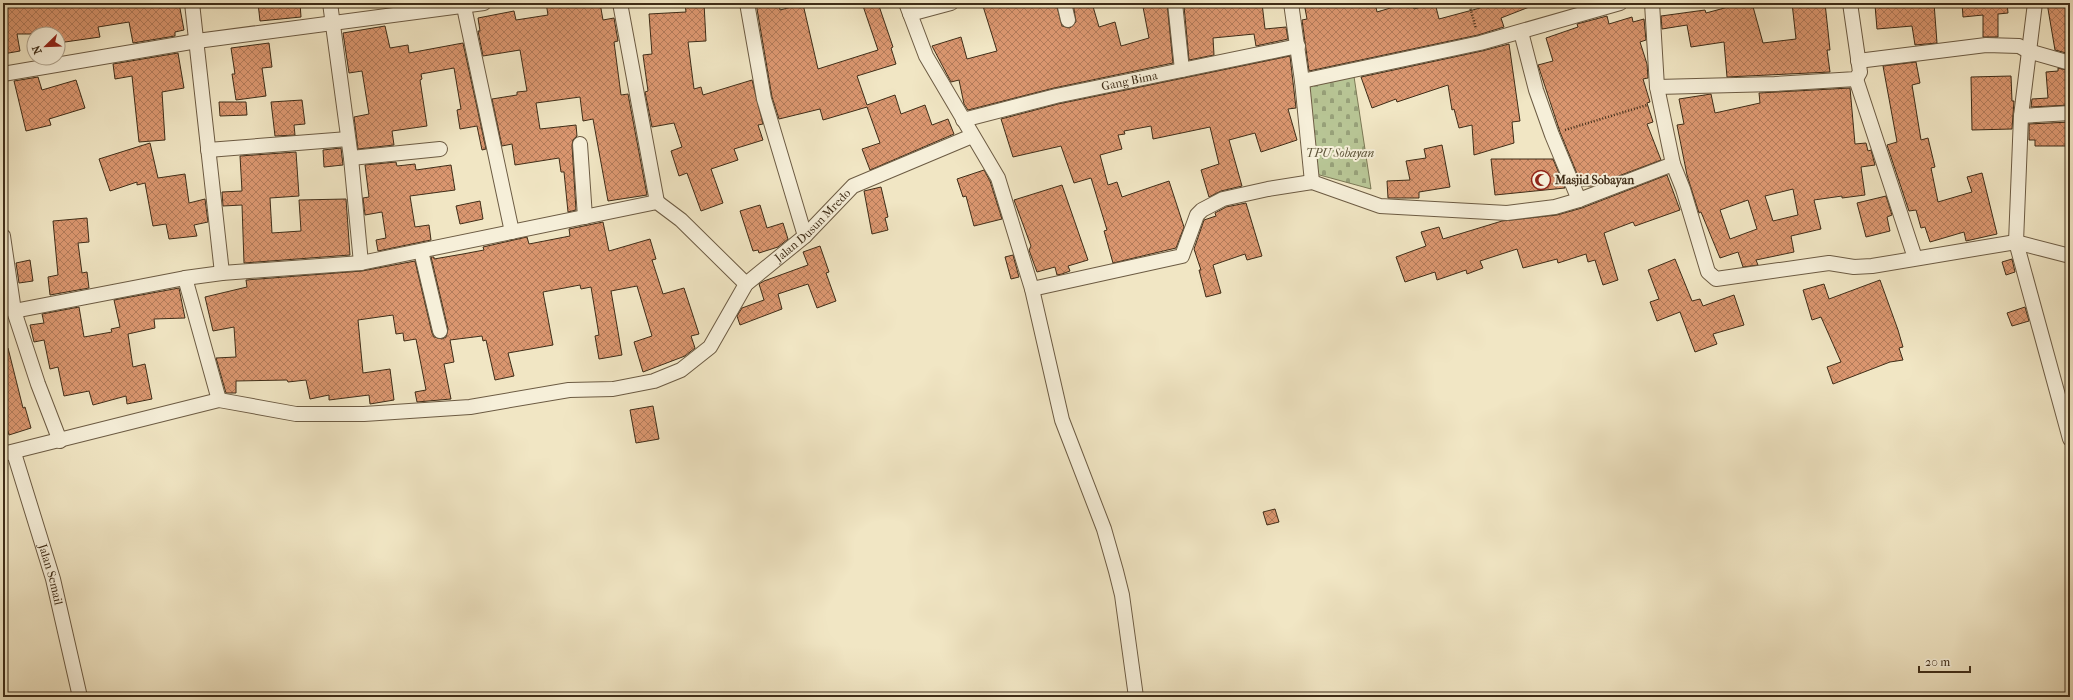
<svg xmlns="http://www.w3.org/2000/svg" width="2073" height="700" viewBox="0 0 2073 700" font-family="'IM FELL French Canon',serif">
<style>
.cemetery{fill:url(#cemetery-stones);stroke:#7c7956}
.building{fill:url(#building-cross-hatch);stroke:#3f2d18;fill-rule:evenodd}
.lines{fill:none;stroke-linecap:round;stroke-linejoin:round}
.minor-casing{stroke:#6c5b43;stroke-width:16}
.path{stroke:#3f2d18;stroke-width:2.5;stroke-dasharray:1 2;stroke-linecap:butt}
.minor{stroke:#f6efd9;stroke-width:14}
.labels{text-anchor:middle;stroke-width:4;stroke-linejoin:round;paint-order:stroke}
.street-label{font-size:12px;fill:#3f2d18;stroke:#f6efd9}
.park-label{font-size:12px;font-style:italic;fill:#5d5337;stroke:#f6efd9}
.poi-label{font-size:12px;font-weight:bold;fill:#3f2d18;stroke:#f6efd9;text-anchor:start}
</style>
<defs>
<pattern id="cemetery-stones" width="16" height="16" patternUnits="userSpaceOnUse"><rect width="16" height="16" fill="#b8c595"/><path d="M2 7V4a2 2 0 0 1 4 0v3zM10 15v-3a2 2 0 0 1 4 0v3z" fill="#97a079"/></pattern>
<pattern id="building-cross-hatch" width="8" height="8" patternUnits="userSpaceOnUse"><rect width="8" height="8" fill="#da966f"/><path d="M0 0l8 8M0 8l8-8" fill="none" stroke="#b27b5a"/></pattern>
</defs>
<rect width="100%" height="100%" fill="#f1e6c4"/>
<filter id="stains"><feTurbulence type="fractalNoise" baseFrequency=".005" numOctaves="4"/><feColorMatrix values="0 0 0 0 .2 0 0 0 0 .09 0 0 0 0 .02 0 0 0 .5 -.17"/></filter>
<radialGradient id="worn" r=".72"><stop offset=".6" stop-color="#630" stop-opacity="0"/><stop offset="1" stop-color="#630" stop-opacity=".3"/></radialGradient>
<path class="cemetery" d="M1353,70l18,119 -55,-15 -10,-90z"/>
<path class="building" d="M3,3h176l5,27 -9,2v4l-42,7 -4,-21 -31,5 2,10 -42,6v-9h-41l3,17 -17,3z
M258,3h42l1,14 -41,4z
M546,3h35v2l19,-2 3,17 11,-2 4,23 -4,1 7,53 7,-1 19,101 -39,6 -15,-82 -10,2 -3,-24 -44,6 4,26 36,-4 1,11 -4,4 -1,5 4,65 -8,2 -4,-40h-3l-2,-14 -44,7 -3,-21 -10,2 -10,-47 25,-4v-3l10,-1 -7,-41 -37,6 -5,-25h2l-2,-13 36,-7 2,9 32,-5z
M704,3l2,38 -18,1 6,47 7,-2 2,8 49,-15 11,44 -5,1 5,15 -29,9 4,11 -27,9 12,34 -22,8 -14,-38 -8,3 -8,-25 11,-4 -8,-24 -22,4 -7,-35 3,-1 -5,-36 9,-1 -3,-40 37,-2 -1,-8z
M756,3h23l1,7 23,-6 15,65 60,-19 -16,-47h16l15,44 -2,1 5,16 -39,12 10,29 28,-10 6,19 24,-9 7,20 16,-6 6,15 -84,36 -8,-21 18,-6 -13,-36 -44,13 -3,-11 -41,10 -7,-22z
M982,3h74l6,23 8,2 6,-6 -3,-19h19l7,24 16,-5 6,24 28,-8 -6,-31 24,-4 6,60 -119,25 -86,22 -4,-6 -5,-24 -8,2 -19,-36 29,-9 6,22 30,-8z
M1215,3h47l3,26 21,-2 2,12 -32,7 -2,-12 -41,4 1,17 -25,5 -5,-54z
M1304,3h71l2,9 30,-9h5l2,6 21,-6 4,16 41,-11 -2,-5 59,1 -36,14 3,9 -26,8 -169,36 -7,-51 5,-1z
M1743,3h9l11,40 33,-4 -4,-36h33l5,47h-3l3,22 -103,5 -3,-35 -33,5 -4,-22 -25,4 -1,-13 44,-6 1,3z
M1899,3h7v2l28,-2 3,40 -22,2 -3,-19 -35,3 -2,-24z
M1962,3h45l1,10 -10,1v23h-15v-22l-20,2z
M2047,3h23v51l-15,-4z
M1607,16l2,8 23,-7 1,5 11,-3 2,21 -6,2 7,22 1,14 -5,1 7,23 -3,1 6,19 -6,2 14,36 -69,26h-10l-22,-54 -22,-67 15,-4 -7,-23 32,-11 -1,-3z
M385,26l5,22 18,-3 1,8 54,-10 23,106 -4,1 -5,-24 -17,3 -3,-19 4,-1 -7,-41 -33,6 1,5 -2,1 7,46 -35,5 2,14 -36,4 -4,-32 15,-3 -7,-43 -13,2 -6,-40z
M269,43l3,24 -10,1 4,28 -30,4 -4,-26h3l-4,-26z
M1509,44l11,77 -8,1 2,21 -40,12 -2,-30 -13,3 -5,-19 -2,1 -4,-25 -51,17 -1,-3 -24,9 -11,-31 121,-26z
M178,53l6,35 -22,4 3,48 -26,2 -7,-66 -17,3 -2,-15z
M1290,56l6,52 -8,1 9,31 -36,12 -6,-19 -26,7 13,46 -21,5 -12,6 -8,-27 18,-6 -9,-37 -57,12 -2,-13 -27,5 1,3 -7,1 4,14 -22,6 8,30 9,-3 5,15 47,-16 15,46 -8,21 -63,15 -9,-32 3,-1 -16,-52 -17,5 -13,-37 -48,11 -12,-38 57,-15z
M1916,62l4,21 -8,2 9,55 7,-2 7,29 -4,1 7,34 34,-10 -5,-15 15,-4 15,61 -31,7 -2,-9 -34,10 -5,-15 -4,1 -5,-18 -7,1 -22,-66 10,-3 -14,-76z
M2058,68l12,3v34l-39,2 1,-8 16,-1 -2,-26 12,-1z
M2011,76l1,25h2l-2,28 -40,1 -1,-53z
M38,77l4,13 34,-10 9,28 -36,11 2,6 -25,6 -12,-50z
M1850,88l5,56 11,-1 2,8 3,-1 4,15 -14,2 4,28 -23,3v-2l-28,4 7,29 -30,7 3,16 -38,8 2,5 -15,2 -5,-15 -18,6 -19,-46 -2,1 -12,-38 -10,-50 7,-1 -5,-25 32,-5 4,19 45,-10 -1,-10zM1793,189l5,26 -25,6 -8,-25zM1748,200l9,29 -27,10 -10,-29z
M302,100l3,24 -11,1 1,10 -20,1 -4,-34z
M219,102h27l1,13 -27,1z
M2070,122v24h-35v-6h-6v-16z
M150,143l8,35 27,-4 4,29 16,-4 3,23 -14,3 3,11 -28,3 -3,-15 -13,2 -8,-43 -8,2v-3l-27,9 -11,-32z
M1442,145l8,42 -31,5v6h-31l-1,-17 23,-1 -4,-19 20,-3 -2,-9z
M341,148l2,17 -19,2 -1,-17z
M296,152l3,44 -29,2 2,35 29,-2 -2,-31 47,-1 4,56 -106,8 -2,-58 -19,1 -1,-14 20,-1 -2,-35z
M1491,159h62l12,29 -70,7z
M396,162l1,4 18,-2 1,6 35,-5 4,25 -45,6 5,31 14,-2 2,15 -53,11 -2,-11 10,-2 -4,-26 -17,3 -2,-17 6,-1 -4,-32z
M984,170l6,11 12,38 -28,7 -8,-30 -3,1 -6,-18z
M1667,175l13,35 -45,16 -2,-4 -29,11 14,47 -15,5 -8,-25 -7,2 -2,-8 -28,9 -1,-4 -34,9 -6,-19 -37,12 3,7 -16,6 -1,-4 -29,10 -2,-8 -30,10 -9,-25 30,-11 -5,-14 18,-5 4,12 59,-18 55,-6 25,-7z
M1062,185l26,75 -20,6 2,5 -8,3 -5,1 -2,-8 -18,5 -8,-22 2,-4 -17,-46z
M881,187l7,30 -3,1 3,12 -16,4 -8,-43z
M1886,196l6,19 -5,2 3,14 -24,6 -9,-34z
M480,201l3,18 -23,5 -4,-18z
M1246,203l16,53 -15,4 -2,-6 -32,11 8,28 -15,4 -7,-27h2l-7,-21 10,-29 12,-4 -1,-3 11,-6z
M760,205l7,23 16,-5 5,16 -10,8 -19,6 -1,-3 -5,1 -13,-40z
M87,218l2,24 -11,1 4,30 5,-1 2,16 -39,7 -2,-18 10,-2 -5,-54z
M603,222l6,29 41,-12 6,20 -4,1 11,34 21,-6 15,46 -8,2 4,12 -10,8 -42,16 -9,-30 18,-6 -15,-50 -26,5 11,64 -23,4 -4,-23 4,-1 -8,-48 -10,2 -1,-4 -37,7 10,53 -45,8 6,23 -19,4 -9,-40 -3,1 -1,-5 -32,4 4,22 -10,2 7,35 -34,3 -2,-10 11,-2 -10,-51 -12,2 -1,-8 -7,1 -3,-19 -35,5 5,53 27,-4 4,31 -24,4 -1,-9 -40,5v-5l-19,4 -4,-19 -18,2 -1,-2 -51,1v12h-10l-10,-35 20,-1 -2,-30 -21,4 -8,-34 42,-10 -1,-7 116,-9 53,-10 17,72 2,4 8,2 4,-2 2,-8 -17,-72h3v2l29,-5 21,-4 -1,-3 44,-10 2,7 41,-8 -1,-7z
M820,246l9,26 -3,1 10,28 -19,7 -9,-24 -30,10 4,15 -42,16 -3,-9 5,-8 22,-8 -5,-16 5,-3 44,-16 -5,-13z
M1013,255l6,22 -8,2 -6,-22z
M1675,259l17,42 8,-2 3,7 31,-11 10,30 -31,9 4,10 -22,8 -15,-40 -23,9 -7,-19 9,-3 -11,-29z
M2012,259l3,13 -9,3 -4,-13z
M30,260l3,21 -14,2 -3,-20z
M1880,280l18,50 5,17 -4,1 4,12 -13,2 -57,22 -6,-17 14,-5 -20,-45 -9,3 -9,-30 21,-6 5,15z
M179,288l6,30 -31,1 1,9 -27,6 5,33 12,-3 7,35 -25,5 -1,-8 -33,9 -4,-14 -25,5 -6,-29 -8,2 -6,-29 -10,2 -4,-17 14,-2 -2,-9 37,-7 5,30 28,-5 -1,-3 9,-2 -6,-27z
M2025,307l4,14 -17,5 -5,-13z
M3,348h5l15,60 2,-1 6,21 -22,7 -6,-20z
M653,406l6,33 -23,4 -6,-33z
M1275,509l4,13 -12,3 -4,-13z"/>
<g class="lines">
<g class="minor-casing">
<g id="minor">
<path d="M192,3l30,270"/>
<path d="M330,3l21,155 10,105"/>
<path d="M620,3l37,199"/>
<path d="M747,3l17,96 41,137"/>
<path d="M906,3l20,53 72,122 34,111 30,131 42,109 12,42 6,24 14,102"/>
<path d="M1064,3l4,17"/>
<path d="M1175,3l7,67"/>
<path d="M1291,3l11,78 178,-38 140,-40"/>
<path d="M1652,3l5,84 16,77 10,25 25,83 8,7 113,-16 25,4 18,-1 144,-24 54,14"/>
<path d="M2035,3l-14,113 -5,126 54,197"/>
<path d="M464,7l48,225"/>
<path d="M910,14l41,-11"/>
<path d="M1521,32l15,58 16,45 27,65"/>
<path d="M1858,61l128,-16 33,1 9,5 42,12"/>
<path d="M3,74l194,-33 287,-38"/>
<path d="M1856,79l59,179"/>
<path d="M1302,81l10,101"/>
<path d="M1657,87l118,-3 81,-5 4,-7 -10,-69"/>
<path d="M2021,116l49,-3"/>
<path id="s1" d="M963,120l93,-24 242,-50"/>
<path d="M580,144l5,73"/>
<path d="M208,150l140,-11"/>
<path d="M351,158l89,-9"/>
<path d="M3,236l11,75 24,73 22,57"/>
<path d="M421,251l19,80"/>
<path d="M185,278l34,122"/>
<path d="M1032,289l150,-33 15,-41 5,-5 21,-11 45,-10 44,-7 68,24 127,7 48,-6 24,-7 94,-36"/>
<path d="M14,311l171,-33 37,-5 139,-10 296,-61 24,18 65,64"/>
<path id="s2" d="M14,453l39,126 27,118"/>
<path id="s3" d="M3,454l216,-54 77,14h68l106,-7 99,-17 44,-1 41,-8 27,-11 29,-23 36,-63 59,-48 48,-50 119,-50"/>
</g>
</g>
<path class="path" d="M1469,3l7,26
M1565,130l82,-25"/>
<use href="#minor" class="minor"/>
</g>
<defs>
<g id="mosque-ring" transform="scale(1)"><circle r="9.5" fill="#f6efd9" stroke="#8f2418" stroke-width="1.5"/><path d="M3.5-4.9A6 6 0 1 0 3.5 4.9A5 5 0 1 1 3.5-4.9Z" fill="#8f2418"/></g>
</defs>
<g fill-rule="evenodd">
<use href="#mosque-ring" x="1541" y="180"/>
</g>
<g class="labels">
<g class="street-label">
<text dy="4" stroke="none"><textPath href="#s1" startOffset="171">Gang Bima</textPath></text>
<text dy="4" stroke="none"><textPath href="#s3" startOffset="889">Jalan Dusun Mredo</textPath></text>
<text dy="4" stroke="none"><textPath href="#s2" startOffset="127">Jalan Semail</textPath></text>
</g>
<g class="park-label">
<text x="1340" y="157">TPU Sobayan</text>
</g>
<g class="poi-label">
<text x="1555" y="184">Masjid Sobayan</text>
</g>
</g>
<rect width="2073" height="700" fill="none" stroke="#f1e6c4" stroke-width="16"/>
<rect x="4" y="4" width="2065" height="692" fill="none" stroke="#3f2d18" stroke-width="2"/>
<rect x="8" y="8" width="2057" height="684" fill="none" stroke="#3f2d18"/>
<g transform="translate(46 46) rotate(247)"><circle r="19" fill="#f6efd9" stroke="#ada18c"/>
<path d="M0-3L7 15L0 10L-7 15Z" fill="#8f2418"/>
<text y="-6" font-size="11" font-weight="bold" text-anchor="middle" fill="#3f2d18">N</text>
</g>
<path d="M1919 666v6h51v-6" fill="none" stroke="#3f2d18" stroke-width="2"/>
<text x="1925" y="666" font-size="12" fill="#3f2d18" stroke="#f6efd9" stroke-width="3" paint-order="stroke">20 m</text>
<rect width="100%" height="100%" filter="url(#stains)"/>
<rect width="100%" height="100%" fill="url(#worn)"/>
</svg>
